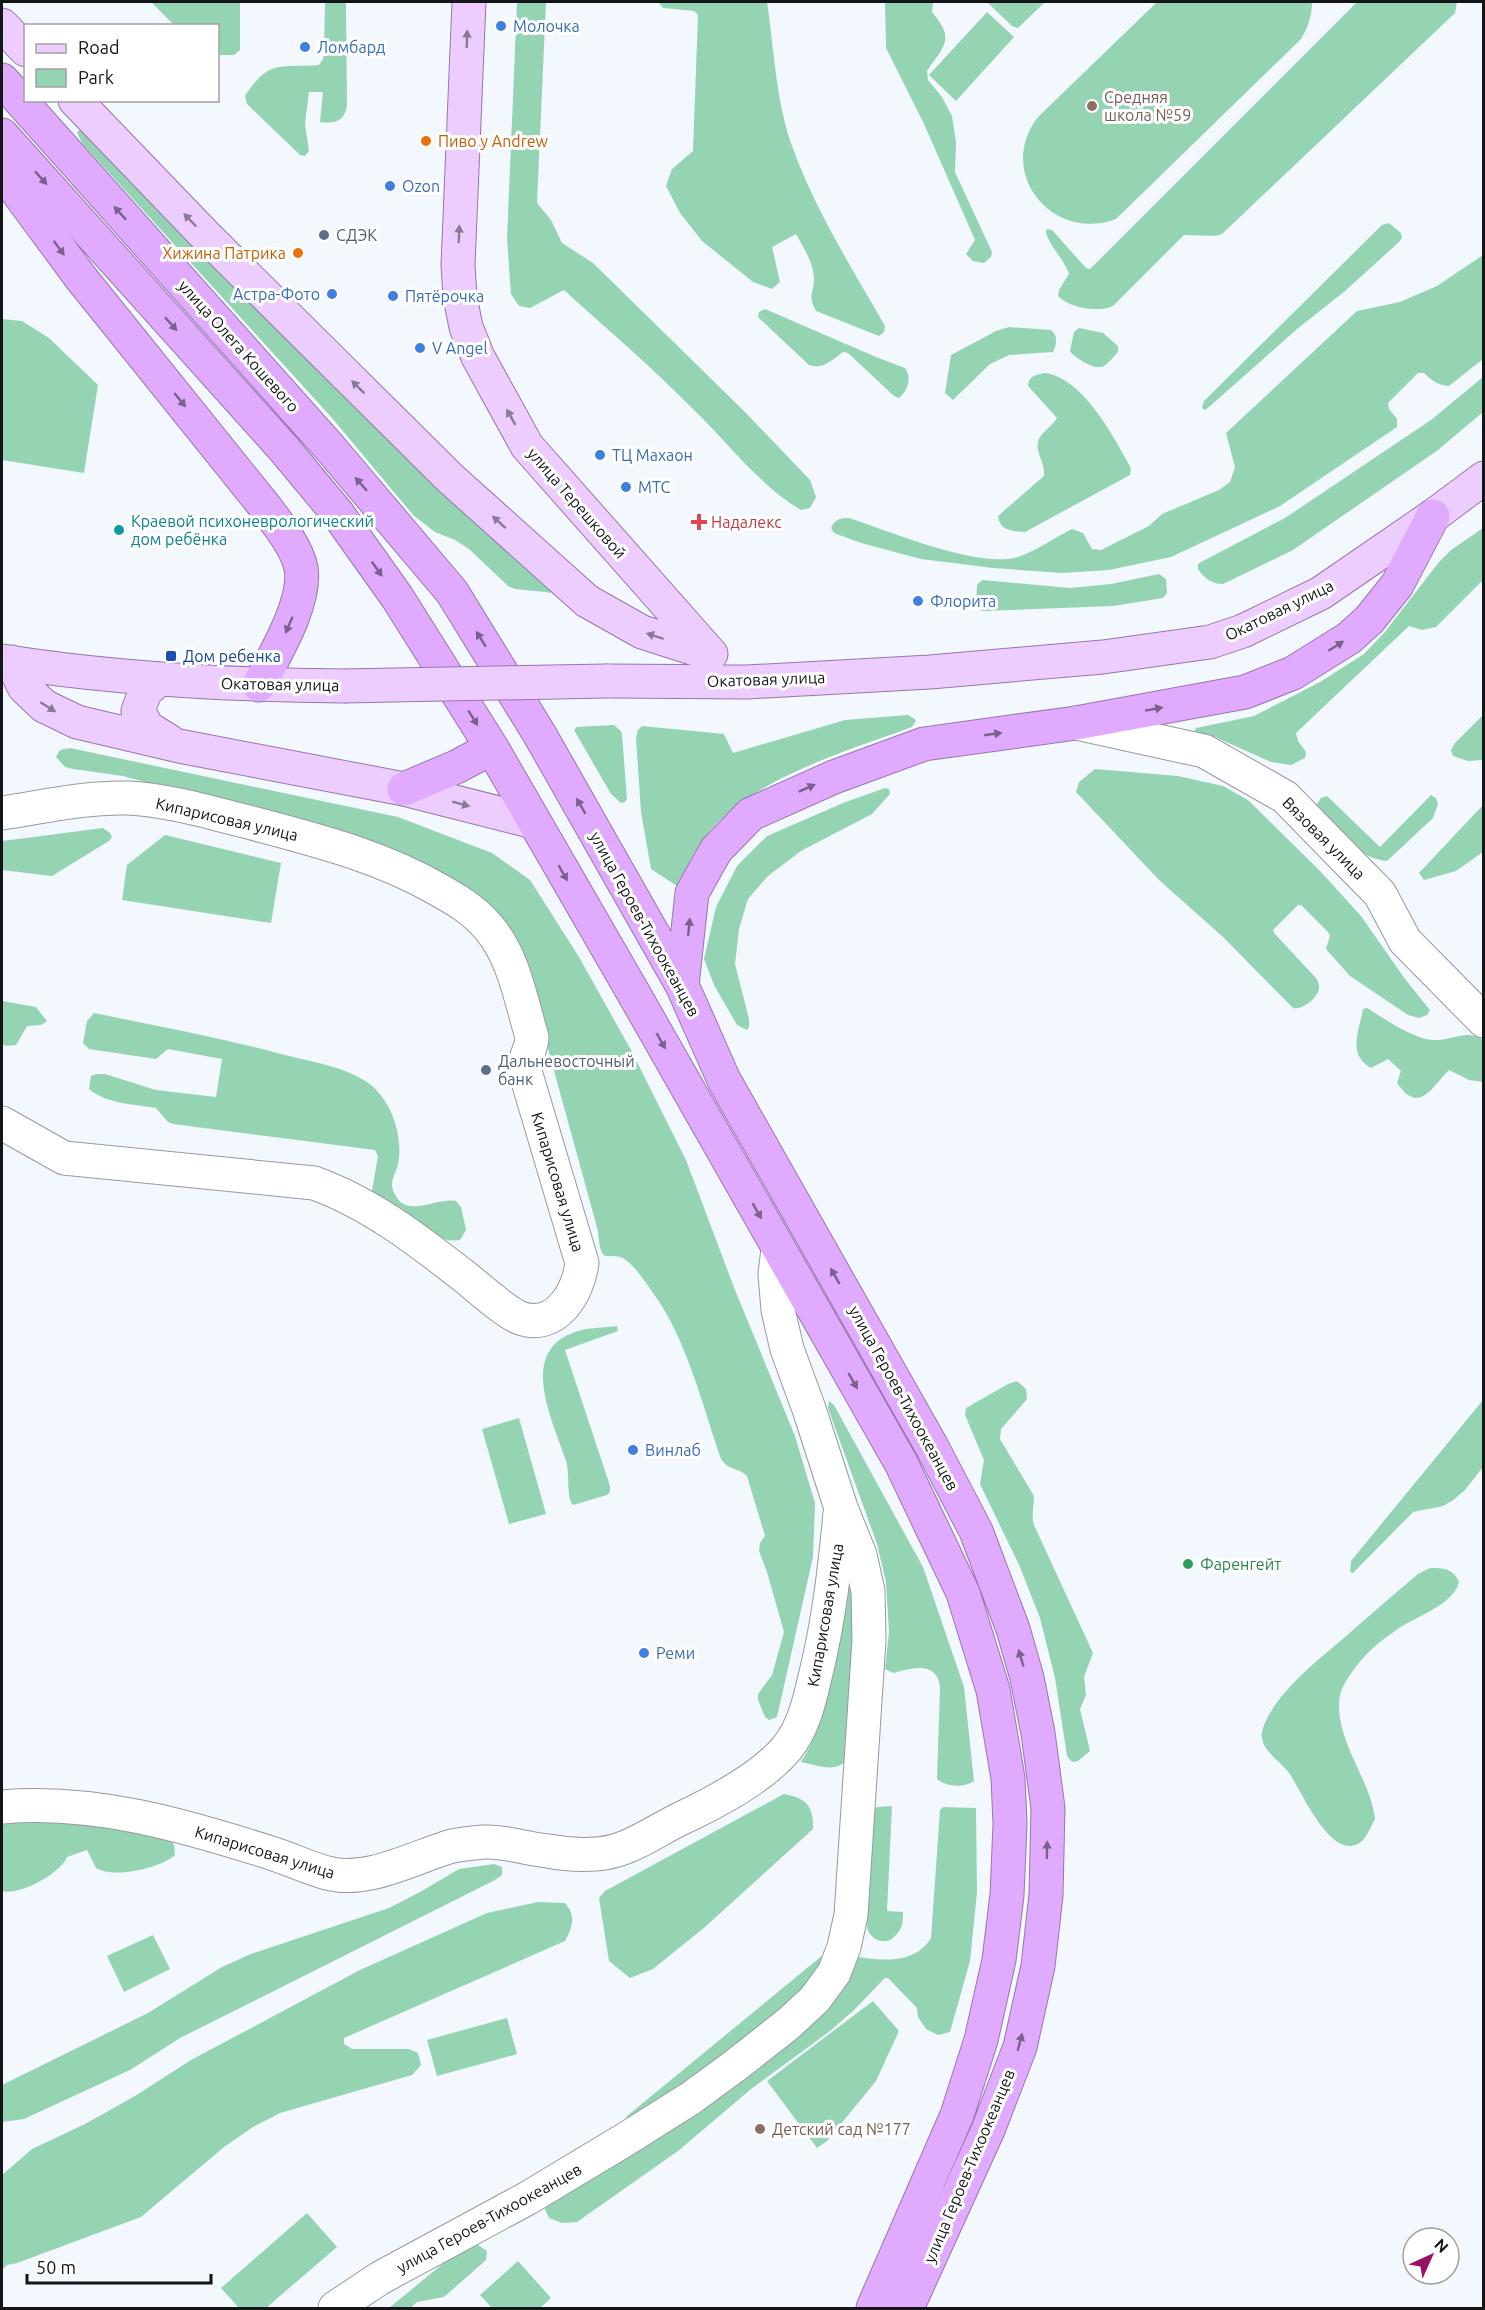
<svg xmlns="http://www.w3.org/2000/svg" width="1485" height="2310" viewBox="0 0 1485 2310" font-family="Ubuntu,sans-serif">
<style>
.green{fill:#94d4b3}
.lines{fill:none;stroke-linecap:round;stroke-linejoin:round}
.minor-casing{stroke:#969aa0;stroke-width:35}
.major-casing{stroke:#9876ad;stroke-width:35}
.highway-casing{stroke:#9876ad;stroke-width:35}
.minor{stroke:#fff;stroke-width:33}
.major{stroke:#eccdfe;stroke-width:33}
.highway{stroke:#e0abfe;stroke-width:33}
.major-bridge-casing{stroke:#9876ad;stroke-width:35;stroke-linecap:butt}
.major-bridge{stroke:#eccdfe;stroke-width:33}
.oneway{fill:#8a7a96}
.oneway2{fill:#7a608a}
.shop-dot{fill:#3f7fe0;stroke:#fff;stroke-width:2}
.education-dot{fill:#8d6e63;stroke:#fff;stroke-width:2}
.food-dot{fill:#e8710a;stroke:#fff;stroke-width:2}
.service-dot{fill:#5c6f8a;stroke:#fff;stroke-width:2}
.health-dot{fill:#e0444e;stroke:#fff;stroke-width:2}
.culture-dot{fill:#0f9aa8;stroke:#fff;stroke-width:2}
.transit-dot{fill:#1a4fb4;stroke:#fff;stroke-width:2}
.leisure-dot{fill:#2e9e5b;stroke:#fff;stroke-width:2}
.labels{text-anchor:middle;stroke-width:6;stroke-linejoin:round;paint-order:stroke}
.shop-label{font-size:16px;fill:#366cbe;stroke:#fff;text-anchor:start}
.education-label{font-size:16px;fill:#785e54;stroke:#fff;text-anchor:start}
.food-label{font-size:16px;fill:#c56008;stroke:#fff;text-anchor:start}
.service-label{font-size:16px;fill:#4e5e75;stroke:#fff;text-anchor:start}
.street-label{font-size:16px;fill:#131517;stroke:#fff}
.culture-label{font-size:16px;fill:#0d838f;stroke:#fff;text-anchor:start}
.health-label{font-size:16px;fill:#be3a42;stroke:#fff;text-anchor:start}
.transit-label{font-size:16px;fill:#164399;stroke:#fff;text-anchor:start}
.leisure-label{font-size:16px;fill:#27864d;stroke:#fff;text-anchor:start}
</style>
<rect width="100%" height="100%" fill="#f3f8fe"/>
<path class="green" d="M151,2h89v48l-6,5h-16v-29l-44,-1z
M325,2h21l1,104c-3,15 -11,18 -27,16l3,-30h-14l-4,32 4,27 -4,5 -5,-1 -53,-51 -2,-8c24,-37 34,-28 74,-31l4,-6 1,-6z
M517,2h29l-9,201 14,17 11,23 31,20 152,149 65,68 6,17 -6,11 -9,2c-42,-25 -71,-65 -106,-99 -41,-42 -87,-81 -131,-121l-34,18 -11,-2 -8,-12 -4,-55z
M658,2h109c7,47 9,99 25,144 23,64 60,122 93,180l-1,6 -5,4 -63,-25c-9,-16 -2,-17 -2,-32 0,-16 -11,-32 -18,-45l-24,13 8,35 -8,7 -19,-7 -51,-41 -22,-28 -14,-27 6,-17 21,-18 5,-136 -4,-4 -31,-3z
M885,2h48l-1,10c23,27 13,33 -5,59l1,9 14,17 10,19 4,26 -1,30 37,80 -1,5 -7,6 -11,-2 -7,-7 9,-14 -51,-116 -38,-76z
M987,2h58l-27,26 -6,-2z
M1157,2h155c0,13 -4,26 -11,37l-185,180c-64,24 -121,-47 -78,-102z
M1357,2h100l-2,11 -233,221 -7,2 -31,-1 -71,71c-14,7 -44,2 -55,-10l1,-6 10,-16c-4,-14 -25,-34 -23,-45l6,1 34,38 4,1z
M987,12l27,25 -58,64 -27,-26z
M81,129l474,464 -40,-4 -7,-3 -39,-37 -14,-9 -20,-8 -21,-16 -82,-98 -250,-275 -5,-11z
M1389,223l12,10 1,5 -4,5 -53,48 -48,38 -88,78 -4,3 -3,-2 2,-7 178,-176z
M1483,255v104l-34,27c-11,-1 -17,-5 -25,-13h-6l-30,30 1,6 8,10v8l-117,79 -109,51 -62,13 -47,3 -69,-5 -72,-9 -60,-16 -27,-10 -3,-5c4,-9 9,-10 18,-10 40,13 130,51 169,39 18,-6 36,-19 54,-28l11,4 9,16 9,1 48,-24 13,-12 57,-24 11,-8 5,-15 -9,-34 131,-122 43,-9 37,-16z
M765,309l111,48 29,11c7,9 3,23 -6,30l-5,-2 -46,-43 -5,-1c-11,8 -20,18 -34,13l-51,-48 1,-5z
M2,319l20,2 27,17 49,47 -14,88 -82,-13z
M1009,327l42,3c7,5 6,14 2,22l-44,3 -19,9 -37,36 -8,-7 6,-38 45,-24z
M1079,328l24,5 15,13v6c-4,4 -9,11 -14,14 -9,5 -29,-8 -34,-15l4,-19z
M1045,373c38,5 69,64 86,95l-1,7 -105,57c-13,-1 -25,-1 -27,-16l46,-40c2,-13 -12,-28 -4,-39 5,-7 13,-12 17,-19l-29,-32c1,-11 8,-11 17,-13z
M1483,377v35l-45,38 -145,100 -70,34c-11,0 -19,-6 -25,-15v-5l5,-3 82,-43 146,-98z
M1483,528v52l-47,47 -14,3 -13,-4 -113,107 2,8 8,11 -1,6 -14,7 -20,-3 -56,-25 -21,-5 2,-4 58,-12 66,-34 44,-28 20,-21 55,-71 12,-12z
M1159,574l7,5 1,14 -4,5 -50,8 -130,5 -4,-1 -3,-4 1,-21 5,-5 88,8 41,-4z
M908,715l8,5 -4,7c-68,25 -163,52 -208,111 -11,14 -18,32 -27,48l-26,-17 -10,-57 -5,-74 2,-8 4,-4 82,8 9,19 112,-33z
M1483,715v45l-15,1 -15,-5 -2,-6 4,-7z
M614,725l7,6 1,4 5,64 -2,3 -4,1 -10,-9 -37,-64 3,-3z
M70,748l328,69 94,36 38,27 49,77 52,93 55,110 49,130 60,146 20,67 -2,54 -36,160 -8,3 -4,-3 -7,-17v-6l14,-19 12,-43 -17,-60 -8,-21 1,-8 5,-7 -18,-60c-9,-9 -18,-5 -26,-17 -18,-52 -35,-122 -68,-166 -7,-10 -16,-24 -26,-32 -18,-14 -26,11 -29,-30l-73,-266 -186,-129 -216,-60 -50,-7 -8,-2 -9,-10 4,-7z
M1095,769l83,7 45,10 25,14 72,71 41,45 44,63 25,31 -3,5 -8,3 -11,-3 -58,-39 -24,-27 4,-13 -2,-4 -27,-27h-3l-25,25 1,3 41,44c2,2 4,6 4,9 1,11 -16,24 -26,22l-70,-71 -64,-57 -83,-88 3,-10z
M885,788l4,1 1,5 -18,20 -71,37 -33,25 -20,23 -9,30 -4,35 14,55v8l-2,3 -10,-5 -23,-40 -10,-26 12,-52 21,-41 30,-30 76,-33z
M1431,795l5,3 2,6 -5,14 -46,43c-31,-3 -52,-33 -72,-54l6,-9 6,-2 53,51z
M1483,805v47l-27,19 -32,9 -5,-7z
M103,828l7,5 2,4 -3,4 -57,35 -50,-6v-29z
M165,835l116,28 -10,60 -149,-23 5,-35z
M2,1001l34,6 11,14 -6,4 -14,1 -11,19 -10,1 -4,-2z
M1367,1008c18,11 46,31 67,32 16,1 35,-12 49,0v42l-14,-2 -20,-10c-18,18 -30,45 -52,13l4,-12 -13,-12 -17,9c-24,-14 -12,-36 -8,-59z
M94,1013c64,13 128,25 191,42 28,7 57,11 82,27 22,15 35,49 32,76 -1,15 -13,24 -3,38 2,4 6,8 10,9 16,5 34,-7 50,-4l5,6 5,23 -6,10c-27,5 -66,-29 -89,-44l7,-40 -3,-6 -202,-26 -5,-2 -12,-14c-23,-4 -49,-4 -67,-19l2,-13 5,-2h9l51,16 60,7 6,-38 -54,-10 -12,10 -67,-10 -6,-6 4,-22z
M617,1326l1,5 -53,19 45,136v6l-3,3 -34,10c-7,-7 -3,-32 -7,-44 -13,-40 -49,-109 9,-129 13,-5 28,-4 42,-6z
M1017,1381l9,8 1,10 -26,30 -1,10 34,57c0,11 -3,18 0,29l59,128 -9,24 2,18 -6,14 10,42 -12,10 -6,1 -5,-6 -12,-78 -15,-60 -20,-51 -40,-83 4,-24 -19,-45 1,-7 42,-24z
M1483,1400v67l-18,23 -13,11 -9,5 -30,6 -60,61 -3,-1 1,-11z
M829,1401l5,4 89,162 41,120 10,94c-9,7 -28,6 -37,-2l3,-92c-3,-27 -29,-19 -47,-14l-8,-4 4,-37 -3,-50 -9,-38 -49,-136z
M519,1418l27,96 -37,10 -27,-95z
M1430,1568c13,0 23,0 29,14 -5,23 -47,36 -64,49 -16,11 -29,22 -40,37 -9,12 -16,22 -16,37 0,41 31,74 36,114 -4,7 -8,18 -14,23 -30,22 -60,-53 -72,-69 -10,-14 -33,-25 -26,-45 13,-36 54,-67 82,-91 24,-21 48,-42 73,-63z
M848,1585h3l7,56 -12,120c-12,12 -30,4 -45,1 32,-53 37,-117 47,-177z
M784,1794c23,4 30,13 29,35l-108,98 -52,42 -23,9 -21,-17 -10,-63 6,-7z
M892,1806l-5,105 16,1c0,7 0,14 -4,19 -9,16 -27,12 -32,-3l5,-116 5,-5z
M943,1807l33,1 1,84 -7,69 -20,71 -12,3 -12,-6 -8,-12 -1,-9 -29,-30h-3l-32,33 -23,20 -79,58 -73,62 -101,71 -15,1 -13,-5 -5,-11 307,-251c27,4 63,10 80,-18l9,-128z
M46,1815l124,24 4,6 1,10c-14,13 -62,24 -79,13l-9,-18 -20,7c-7,17 -48,39 -65,34v-71z
M494,1864l8,3v8l-7,5 -315,158 -50,32 -106,49 -22,3v-37l146,-72 74,-46 29,-13 138,-46 31,-16 39,-23z
M538,1902l27,1c11,12 8,24 0,38l-221,97v6l8,5h57l9,4 3,12 -9,10 -132,38 -27,14 -29,20 -83,70 -124,46 -10,2 -5,5v-95l30,-26 53,-25 50,-28 56,-36 169,-90 127,-57z
M153,1935l17,34 -46,23 -17,-36z
M823,1955l4,15 -97,89 -105,62 2,-5z
M873,2001l26,30 -23,50 -49,60 -10,7 -50,-67z
M507,2018l10,36 -80,22 -10,-36z
M307,2213l30,34 -71,61h-27l-18,-20z
M475,2243l12,8 -1,9 -42,37 -27,5 -7,6h-21l73,-60z
M518,2261l33,37 -11,10h-48l-12,-13z"/>
<g class="lines">
<g class="minor-casing">
<path id="minor" d="M1076,723l128,28 81,46 95,97 25,47 79,80
M2,813c41,-6 83,-16 125,-15 43,2 84,15 125,25 64,17 128,33 187,67 18,10 36,21 50,38 25,29 32,73 43,109 0,11 -7,19 -8,31l58,195c-4,30 -26,68 -62,55 -15,-6 -41,-30 -55,-41 -46,-36 -95,-74 -151,-94l-250,-25 -62,-35
M2,1807c92,-8 181,18 269,46 19,6 37,15 56,20 40,11 87,-16 125,-27 10,-2 21,-3 32,-4 22,-1 42,7 64,9 15,3 32,4 48,3 32,-2 57,-22 84,-35 36,-17 82,-41 107,-71 17,-21 23,-49 29,-75 13,-53 19,-106 24,-160
M335,2308l45,-30 148,-80 98,-59 65,-41 45,-33 52,-41 27,-25 19,-26 10,-26 7,-32 18,-275 -1,-49 -8,-36 -19,-47 -32,-99 -22,-60 -9,-39 -3,-36 3,-25"/>
</g>
<g class="major-casing">
<path id="major" d="M469,2l-11,263 2,32 6,30 12,30 49,89 183,207
M2,25l24,25
M75,100l128,133 247,245 137,123 55,31 69,22
M2,661c113,18 227,24 341,25
M12,662l12,25 20,19 33,16 102,24 225,43 130,33
M158,680l-13,12 -7,19 10,17 21,13
M607,681l140,1 183,-10 173,-15 107,-15 33,-11 78,-38 112,-77 51,-38"/>
</g>
<g class="highway-casing">
<path id="highway" d="M2,80l329,369 121,143 88,143 142,250 42,95 208,367 44,84 37,98 14,49 11,55 10,75 -2,87 -8,71 -18,81 -32,83 -81,178
M2,135l282,314 54,65 59,83 95,151 142,246 267,469 62,130 30,97 15,88 2,46 -3,71 -8,65 -18,80 -24,75 -84,193
M2,165l11,21 68,92 185,230c12,16 31,40 35,60 6,34 -27,88 -42,117
M404,789l52,-22 36,-19
M682,985l10,-92 24,-43 35,-36 83,-37 90,-33 152,-21 169,-31 48,-19 56,-35 20,-18 28,-35 36,-69"/>
</g>
<use href="#minor" class="minor"/>
<use href="#major" class="major"/>
<use href="#highway" class="highway"/>
<g class="major-bridge-casing">
<path id="major-bridge" d="M343,686l264,-5"/>
</g>
<use href="#major-bridge" class="major-bridge"/>
</g>
<defs><path id="oneway-solid" d="M-6-.8H1V-3.2L6.5 0L1 3.2V.8H-6Z" transform="scale(1.5)"/></defs>
<g class="oneway">
<use href="#oneway-solid" transform="translate(467 39) rotate(-88)"/>
<use href="#oneway-solid" transform="translate(190 220) rotate(-134)"/>
<use href="#oneway-solid" transform="translate(459 234) rotate(-88)"/>
<use href="#oneway-solid" transform="translate(358 387) rotate(-135)"/>
<use href="#oneway-solid" transform="translate(511 417) rotate(-119)"/>
<use href="#oneway-solid" transform="translate(499 522) rotate(-138)"/>
<use href="#oneway-solid" transform="translate(655 636) rotate(-162)"/>
<use href="#oneway-solid" transform="translate(48 707) rotate(32)"/>
<use href="#oneway-solid" transform="translate(461 804) rotate(15)"/>
</g>
<g class="oneway2">
<use href="#oneway-solid" transform="translate(41 178) rotate(48)"/>
<use href="#oneway-solid" transform="translate(120 213) rotate(-132)"/>
<use href="#oneway-solid" transform="translate(59 248) rotate(54)"/>
<use href="#oneway-solid" transform="translate(171 324) rotate(48)"/>
<use href="#oneway-solid" transform="translate(180 400) rotate(51)"/>
<use href="#oneway-solid" transform="translate(361 484) rotate(-131)"/>
<use href="#oneway-solid" transform="translate(377 569) rotate(55)"/>
<use href="#oneway-solid" transform="translate(289 625) rotate(113)"/>
<use href="#oneway-solid" transform="translate(481 639) rotate(-122)"/>
<use href="#oneway-solid" transform="translate(1336 646) rotate(-32)"/>
<use href="#oneway-solid" transform="translate(1154 709) rotate(-10)"/>
<use href="#oneway-solid" transform="translate(473 718) rotate(58)"/>
<use href="#oneway-solid" transform="translate(993 734) rotate(-8)"/>
<use href="#oneway-solid" transform="translate(807 788) rotate(-24)"/>
<use href="#oneway-solid" transform="translate(581 806) rotate(-120)"/>
<use href="#oneway-solid" transform="translate(563 873) rotate(60)"/>
<use href="#oneway-solid" transform="translate(689 927) rotate(-84)"/>
<use href="#oneway-solid" transform="translate(661 1041) rotate(61)"/>
<use href="#oneway-solid" transform="translate(757 1211) rotate(60)"/>
<use href="#oneway-solid" transform="translate(835 1276) rotate(-120)"/>
<use href="#oneway-solid" transform="translate(853 1381) rotate(60)"/>
<use href="#oneway-solid" transform="translate(1021 1658) rotate(-106)"/>
<use href="#oneway-solid" transform="translate(1047 1850) rotate(-89)"/>
<use href="#oneway-solid" transform="translate(1020 2042) rotate(-75)"/>
</g>
<g class="shop-dot">
<circle cx="501" cy="26" r="6"/>
<circle cx="305" cy="47" r="6"/>
<circle cx="390" cy="186" r="6"/>
<circle cx="332" cy="294" r="6"/>
<circle cx="393" cy="296" r="6"/>
<circle cx="420" cy="348" r="6"/>
<circle cx="600" cy="455" r="6"/>
<circle cx="626" cy="487" r="6"/>
<circle cx="918" cy="601" r="6"/>
<circle cx="633" cy="1450" r="6"/>
<circle cx="644" cy="1653" r="6"/>
</g>
<g class="education-dot">
<circle cx="1092" cy="106" r="6"/>
<circle cx="760" cy="2129" r="6"/>
</g>
<g class="food-dot">
<circle cx="426" cy="141" r="6"/>
<circle cx="298" cy="253" r="6"/>
</g>
<g class="service-dot">
<circle cx="324" cy="235" r="6"/>
<circle cx="486" cy="1070" r="6"/>
</g>
<path class="health-dot" d="M696 513h6v6h6v6h-6v6h-6v-6h-6v-6h6z"/>
<circle class="culture-dot" cx="119" cy="530" r="6"/>
<rect class="transit-dot" x="165" y="650" width="12" height="12" rx="3"/>
<circle class="leisure-dot" cx="1188" cy="1564" r="6"/>
<g class="labels">
<g class="shop-label">
<text x="513" y="32">Молочка</text>
<text x="317" y="53">Ломбард</text>
<text x="402" y="192">Ozon</text>
<text x="320" y="300" text-anchor="end">Астра-Фото</text>
<text x="405" y="302">Пятёрочка</text>
<text x="432" y="354">V Angel</text>
<text x="612" y="461">ТЦ Махаон</text>
<text x="638" y="493">МТС</text>
<text x="930" y="607">Флорита</text>
<text x="645" y="1456">Винлаб</text>
<text x="656" y="1659">Реми</text>
</g>
<g class="education-label">
<text x="1104" y="103">Средняя<tspan x="1104" dy="18">школа №59</tspan></text>
<text x="772" y="2135">Детский сад №177</text>
</g>
<g class="food-label">
<text x="438" y="147">Пиво у Andrew</text>
<text x="286" y="259" text-anchor="end">Хижина Патрика</text>
</g>
<g class="service-label">
<text x="336" y="241">СДЭК</text>
<text x="498" y="1067">Дальневосточный<tspan x="498" dy="18">банк</tspan></text>
</g>
<g class="street-label">
<text transform="translate(239 346) rotate(48)" y="6">улица Олега Кошевого</text>
<text transform="translate(577 503) rotate(49)" y="6">улица Терешковой</text>
<text transform="translate(1279 610) rotate(-26)" y="6">Окатовая улица</text>
<text transform="translate(766 679) rotate(-2)" y="6">Окатовая улица</text>
<text transform="translate(280 684) rotate(1)" y="6">Окатовая улица</text>
<text transform="translate(227 819) rotate(13)" y="6">Кипарисовая улица</text>
<text transform="translate(1324 838) rotate(45)" y="6">Вязовая улица</text>
<text transform="translate(645 924) rotate(61)" y="6">улица Героев-Тихоокеанцев</text>
<text transform="translate(558 1182) rotate(73)" y="6">Кипарисовая улица</text>
<text transform="translate(904 1398) rotate(61)" y="6">улица Героев-Тихоокеанцев</text>
<text transform="translate(825 1615) rotate(-80)" y="6">Кипарисовая улица</text>
<text transform="translate(265 1852) rotate(17)" y="6">Кипарисовая улица</text>
<text transform="translate(969 2166) rotate(-67)" y="6">улица Героев-Тихоокеанцев</text>
<text transform="translate(489 2218) rotate(-29)" y="6">улица Героев-Тихоокеанцев</text>
</g>
<g class="culture-label">
<text x="131" y="527">Краевой психоневрологический<tspan x="131" dy="18">дом ребёнка</tspan></text>
</g>
<g class="health-label">
<text x="711" y="528">Надалекс</text>
</g>
<g class="transit-label">
<text x="183" y="662">Дом ребенка</text>
</g>
<g class="leisure-label">
<text x="1200" y="1570">Фаренгейт</text>
</g>
</g>
<rect width="1485" height="2310" fill="none" stroke="#131517" stroke-width="6"/>
<rect x="24" y="24" width="195" height="78" fill="#ffffff" stroke="#a1a1a2" stroke-width="1.5"/>
<rect x="36" y="44" width="30" height="9" fill="#eccdfe" stroke="#a1a1a2" stroke-width="1.5"/>
<text x="78" y="54" font-size="18" fill="#131517">Road</text>
<rect x="36" y="69" width="30" height="18" fill="#94d4b3" stroke="#a1a1a2" stroke-width="1.5"/>
<text x="78" y="84" font-size="18" fill="#131517">Park</text>
<g transform="translate(1431 2256) rotate(45)"><circle r="28" fill="#ffffff" stroke="#a1a1a2" stroke-width="1.5"/>
<path d="M0-4.5L10 22L0 15L-10 22Z" fill="#971267"/>
<text y="-9" font-size="16" font-weight="bold" text-anchor="middle" fill="#131517">N</text>
</g>
<path d="M27 2274v9h184v-9" fill="none" stroke="#131517" stroke-width="3"/>
<text x="36" y="2274" font-size="18" fill="#131517" stroke="#ffffff" stroke-width="4.5" paint-order="stroke">50 m</text>
</svg>
